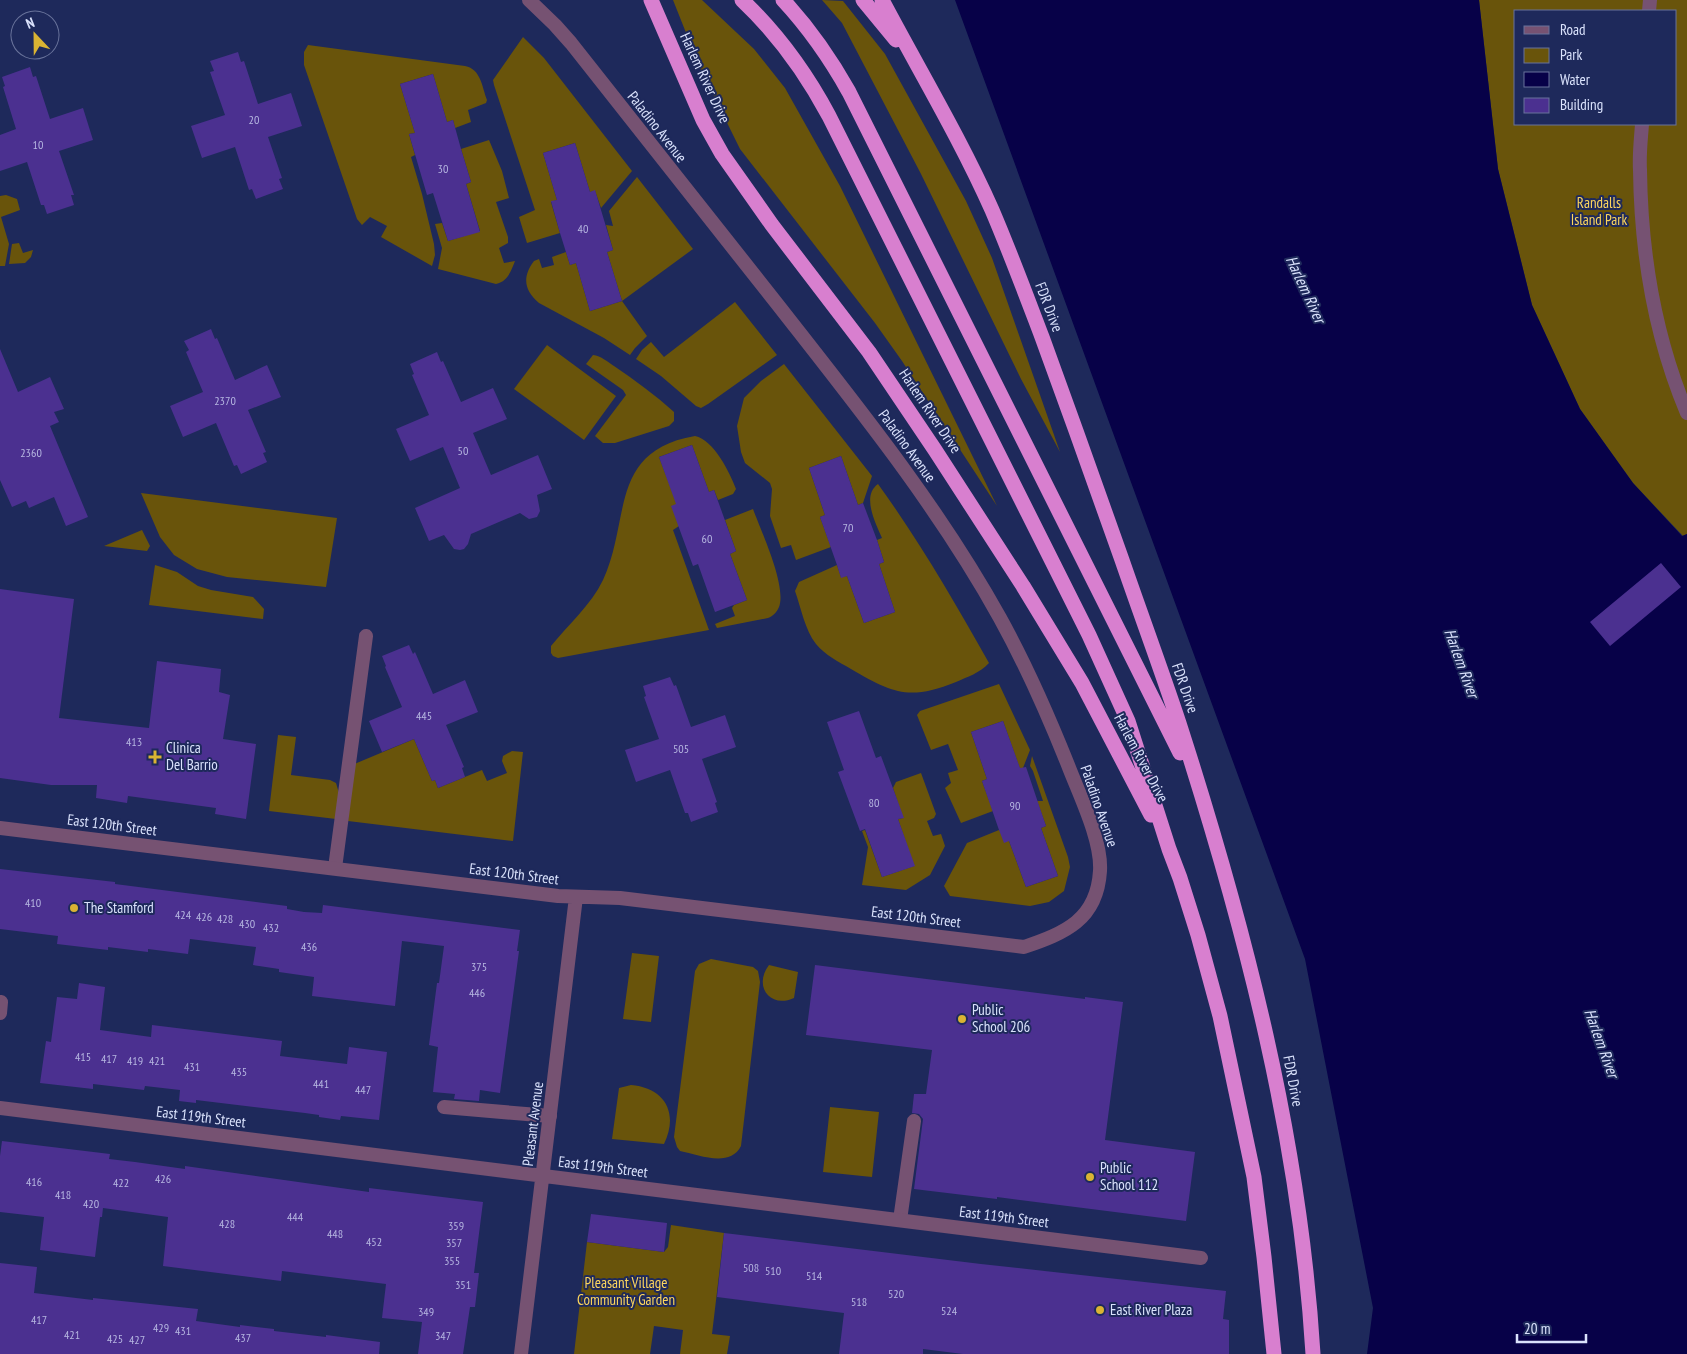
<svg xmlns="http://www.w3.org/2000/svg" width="1687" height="1354" viewBox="0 0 1687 1354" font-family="'PT Sans Narrow',sans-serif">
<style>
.green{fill:#69540b;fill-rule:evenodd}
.water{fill:#070148}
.building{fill:#4b3090}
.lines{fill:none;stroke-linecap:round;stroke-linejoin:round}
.service{stroke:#765272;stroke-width:14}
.minor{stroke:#765272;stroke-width:14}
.motorway{stroke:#d87fcf;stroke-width:15}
.poi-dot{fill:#dab333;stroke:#1e295b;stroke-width:2}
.labels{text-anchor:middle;stroke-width:4;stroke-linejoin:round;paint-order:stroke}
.number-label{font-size:12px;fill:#b6b6e1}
.street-label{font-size:15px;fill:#dae2fc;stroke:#1e295b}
.park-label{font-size:15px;fill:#fdd65d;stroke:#1e295b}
.poi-label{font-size:15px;fill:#dae2fc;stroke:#1e295b;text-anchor:start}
.water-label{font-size:16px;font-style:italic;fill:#dbe3fd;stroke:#1e295b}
</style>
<rect width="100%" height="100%" fill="#1e295b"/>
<path class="green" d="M673,0h29l52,49 31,39 55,98 157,320 -95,-145 -27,-38 -135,-174 -40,-81z
M822,0l21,1 42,53 81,147 26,57 68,194 -39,-73 -100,-205 -79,-151z
M1479,0h208v534l-4,2 -50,-53 -53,-74 -48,-104 -34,-136zM1516,11h160v113h-160z
M523,37l21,21 88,113 -31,37 -6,-17 -5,1 -15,-49 -32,10 14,47 -6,2 9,31 -33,10 -8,-26 16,-7 -41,-125 -1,-5z
M308,45l157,21c16,3 17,21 22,34l-1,3 -18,7 3,12 -16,6 -2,-8 -6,2 -14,-48 -33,10 15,49 -6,1 6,21 -4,2 11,37 12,50 1,11 -3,11 -51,-29 6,-11 -17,-9 -8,8 -5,-6 -53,-154v-13z
M489,140l13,31 7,27 -13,4 12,35v6l-9,5 5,15 11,-2c-4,10 -7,20 -19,23l-58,-15 4,-21 -7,-24 7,-1 6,18 32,-10 -14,-47 5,-2 -10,-33z
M637,177l56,72 -71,52 25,35 -12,12 -5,7 -26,-17 -65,-35c-15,-13 -17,-26 -5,-42l5,-2 3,9 12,-3 -2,-8 14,-5 4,13 6,-2 14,48 32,-10 -15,-49 6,-2 -7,-25 7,1 -4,-15z
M6,195l11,4 3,11 -19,7 8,27 -4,22h-5v-70z
M19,243l4,10 10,-3 -2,7 -6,6 -16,1 3,-20z
M735,302l42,53 -69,49 -7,4 -5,-2 -35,-30 -25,-17 6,-9 9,-8 13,15z
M547,345l69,51 -32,44 -70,-51z
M593,355c8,1 15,7 21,11 21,14 41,29 60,46v9l-5,5 -54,17h-12l-8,-7 31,-41 -3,-5 -37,-26z
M784,364l88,112 -9,27 -5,2 -17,-49 -32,12 16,47 -5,2 11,30 -35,13 -5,-15 -10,3 -11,-32 2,-27 -2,-6 -25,-20 -4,-11 -4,-26 7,-28 17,-17z
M695,436c19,4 35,37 41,53l-3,5 -15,6 -4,-10 -5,2 -17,-47 -33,12 18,47 2,22 -6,4 36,100 -151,28 -5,-2 -2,-3v-7c17,-21 40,-41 52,-66 28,-60 5,-129 92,-144z
M878,484c42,58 76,117 111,179 -9,10 -22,14 -33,19 -47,19 -64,11 -105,-13 -12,-7 -26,-14 -35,-25 -11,-14 -15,-36 -21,-53l4,-9 38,-17 4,12 6,-1 17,47 31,-11 -16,-48 5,-2 -7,-22 5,-2c-6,-14 -21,-42 -4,-54z
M141,493l196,25 -11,69 -99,-10 -30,-8 -23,-14 -14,-18z
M753,509c8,22 34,77 26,98 -2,5 -6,9 -11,11l-51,10 -2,-4 20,-8 -3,-8 2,-3 13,-5 -17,-46 6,-3 -11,-31z
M142,530l8,16 -3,5 -43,-5z
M155,565l22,7 21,14 13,4 42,7 11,12 -1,10 -114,-14z
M999,684l31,66 -7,18 -3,1 -17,-48 -32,11 16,47 -5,2 11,30 -32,12 -16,-35 6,-5 -3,-10 10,-3 -10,-26 -17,6 -14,-35 3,-4z
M278,735l18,2 -5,38 39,5 6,3 3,10 -3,26 -67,-8z
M414,739l18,42 3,-1 3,8 44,-18 5,11 20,-8 -5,-12 1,-5 9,-5 11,1 -10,89 -165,-20 4,-56z
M1032,756l36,101 2,10 -6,24 -15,11 -19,4 -80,-10 -6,-10 23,-43 32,-13 10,11 17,46 32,-11 -17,-48 5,-2 -9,-25h6l-10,-30 -3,-5z
M921,773l15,41 -2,4 -7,3 6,15 8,-2 4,12 -15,29 -24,15 -44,-5 6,-38 -6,-16 3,-1 17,47 32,-11 -16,-47 5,-1 -10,-30 3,-6z
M632,953l27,3 -8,66 -28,-3z
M711,959l42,8 5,4 2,11 -19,164c-11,22 -42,9 -61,5l-3,-4 -3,-10 21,-166 4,-7z
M769,965l29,7 -4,26c-24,11 -41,-12 -25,-33z
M631,1085c34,3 48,28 33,59l-52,-5 7,-51z
M830,1107l49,5 -7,65 -49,-5z
M671,1225l53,8 -12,101 18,2 -3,18h-47l3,-24 -29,-4 -4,28h-76l13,-112 77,10 4,-5z"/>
<path class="water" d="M955,0h524l19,169 34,136 48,104 53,74 49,53 5,-2v820h-320l6,-46 -68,-349z"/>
<path class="building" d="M238,52l3,10 3,-1 14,43 33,-11 11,33 -34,11 14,41 -3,1 4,10 -27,10 -4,-10 -3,1 -14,-43 -33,11 -11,-32 34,-11 -15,-43 4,-1 -4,-10z
M30,67l3,10 3,-1 14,43 33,-11 10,32 -34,11 15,44h-3l3,10 -27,9 -3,-9h-3l-14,-43 -27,9v-36l16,-6 -13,-42 2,-1 -3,-9z
M433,74l14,48 6,-2 8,29 10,33 -5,2 14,48 -32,9 -15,-48 -6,2 -18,-61 6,-1 -15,-49z
M575,143l15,49 5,-2 18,60 -6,2 15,49 -32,10 -14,-48 -6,2 -10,-32 -9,-32 6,-1 -14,-47z
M211,329l4,10 2,-1 18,42 32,-15 14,32 -33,13 18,42 -3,1 4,9 -26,12 -4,-9 -3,1 -18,-43 -33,14 -13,-31 33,-14 -17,-40 3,-2 -5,-9z
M0,349l18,43 32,-15 14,32 -10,3 5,10 -9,4 38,91 -22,9 -12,-29 -25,11 -3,-7 -14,6 -12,-27z
M437,352l4,10 2,-1 18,41 32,-14 14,31 -34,14 18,42 47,-20 14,34 -15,6 3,16 -3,6 -8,2 -9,-6 -49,21 -3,10 -4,5 -4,1 -6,-1 -10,-14 -15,6 -14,-33 45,-20 -17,-41 -33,14 -14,-32 33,-14 -17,-40 2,-1 -4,-10z
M692,445l17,47 5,-2 22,61 -6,3 17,46 -32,12 -17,-48 -5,2 -22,-60 5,-2 -17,-47z
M841,456l17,49 5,-2 14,37 7,22 -5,2 16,48 -31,11 -17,-47 -6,2 -4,-13 -17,-48 5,-2 -16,-47z
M1661,563l20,24 -71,59 -20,-24z
M0,589l74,10 -15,119 90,10 8,-67 64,8 -2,23 11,3 -7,44 33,5 -10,75 -31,-5 1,-6 -88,-12 -1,7 -31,-5 1,-13h-46l-51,-7z
M409,645l4,9 2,-2 18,42 32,-14 13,32 -32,13 18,42 -2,1 3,9 -27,11 -3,-8 -3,1 -18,-42 -32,13 -13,-31 33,-14 -17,-40 1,-1 -4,-10z
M670,677l4,9 2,-1 15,42 34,-12 11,32 -34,12 15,43 -2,1 3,9 -27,10 -3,-9h-3l-15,-43 -34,12 -11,-32 34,-11 -15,-42 2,-1 -3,-10z
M859,711l17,47 5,-2 23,62 -6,1 17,47 -33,11 -17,-48 -5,2 -22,-59 6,-2 -17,-48z
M1003,721l17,47 6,-1 20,59 -5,2 17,48 -32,11 -17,-46 -5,2 -5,-13 -17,-49 5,-2 -16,-47z
M0,869l115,13v2l172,22v3l17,3 18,1 1,-8 197,25 -3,21h2l-19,142 -20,-3 -1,11 -25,-2 1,-5 -22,-2 5,-45 -9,-2 8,-62h2l5,-37 -42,-5 -7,65 -83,-10 2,-19 -35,-5v-3l-26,-4 3,-18 -66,-8 -2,15 -40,-5v3l-40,-5v3l-51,-6 1,-8 -58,-7z
M815,965l270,34v-2l38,5 -18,138 90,12 -9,69 -189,-24v2l-83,-10 9,-70 -4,-5 -7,-1 2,-19h12l6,-44 -126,-15z
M79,983l26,4 -5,43 51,7 1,-12 130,16 -2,15 67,8 2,-17 38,5 -8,68 -38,-4 -1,4 -21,-3v-2l-14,-2 -109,-13v3l-17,-2 1,-11 -35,-4 -1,4 -51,-6v5l-53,-6 6,-42 5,1 6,-45 20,2z
M2,1141l108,13 -1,5 26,3 50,7v-3l184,26v-4l114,14 -9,71h5l-4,34h-5l-7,47h-45l4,-32 -40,-4 4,-34 -104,-13 -1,10 -118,-15 5,-49 -65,-9 -1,9h-2l-5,40 -55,-7 4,-33 -44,-5v-56z
M591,1214l76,9 -3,29 -77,-10z
M724,1233l257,31 245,27 -3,28 6,1v34h-266l-40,-5v5h-84l5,-41 -127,-16z
M0,1263l37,4 -3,26 59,7v-2l105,11 -2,12 44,6v-2l34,4v2l52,6v-2l54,7 -1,12h-379z"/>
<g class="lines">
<path class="service" d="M1649,11l1,-11
M1642,124c-1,15 -3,30 -2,46 1,82 15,167 47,243
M335,868l31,-232
M0,1013l1,-11
M444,1107l106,9
M900,1220l14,-99"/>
<path class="minor" d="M0,828l558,68 62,2 404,49c41,-14 73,-27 76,-76 2,-31 -21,-77 -32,-106 -20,-50 -42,-100 -68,-147 -62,-112 -143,-212 -222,-313 -69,-87 -138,-175 -207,-262l-16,-18 -26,-25
M0,1108l1201,150
M521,1354l55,-457"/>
<path class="motorway" d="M651,0l52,120 19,34 50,71 97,127 66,98 88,136 59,97 69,132
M742,0c36,34 64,73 87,116l260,519 39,86 41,128 11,29 18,57 22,81 34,161 10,80 10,97
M783,0c26,28 47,58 66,92l331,661
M863,0l33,40
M882,0c37,70 78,138 110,210 18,42 34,85 50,127 27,74 54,149 80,223 19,55 39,109 57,163 66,205 121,416 134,631"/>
</g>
<g class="poi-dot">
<path d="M152.5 749.5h5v5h5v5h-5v5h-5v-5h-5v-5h5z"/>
<circle cx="74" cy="908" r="5"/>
<circle cx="962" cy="1019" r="5"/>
<circle cx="1090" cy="1177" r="5"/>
<circle cx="1100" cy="1310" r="5"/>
</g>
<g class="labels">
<g class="number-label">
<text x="254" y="124">20</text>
<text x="38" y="149">10</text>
<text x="443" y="173">30</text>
<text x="583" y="233">40</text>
<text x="225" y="405">2370</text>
<text x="463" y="455">50</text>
<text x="31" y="457">2360</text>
<text x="848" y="532">70</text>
<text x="707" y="543">60</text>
<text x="424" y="720">445</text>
<text x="134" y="746">413</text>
<text x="681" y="753">505</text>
<text x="874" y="807">80</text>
<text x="1015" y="810">90</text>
<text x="33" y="907">410</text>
<text x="183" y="919">424</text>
<text x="204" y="921">426</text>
<text x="225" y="923">428</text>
<text x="247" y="928">430</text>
<text x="271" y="932">432</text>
<text x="309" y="951">436</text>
<text x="479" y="971">375</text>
<text x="477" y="997">446</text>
<text x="83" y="1061">415</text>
<text x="109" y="1063">417</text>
<text x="135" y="1065">419</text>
<text x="157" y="1065">421</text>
<text x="192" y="1071">431</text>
<text x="239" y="1076">435</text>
<text x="321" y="1088">441</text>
<text x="363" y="1094">447</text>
<text x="163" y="1183">426</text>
<text x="34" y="1186">416</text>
<text x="121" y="1187">422</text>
<text x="63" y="1199">418</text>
<text x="91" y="1208">420</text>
<text x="295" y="1221">444</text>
<text x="227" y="1228">428</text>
<text x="456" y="1230">359</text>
<text x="335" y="1238">448</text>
<text x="374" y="1246">452</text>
<text x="454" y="1247">357</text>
<text x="452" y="1265">355</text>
<text x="751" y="1272">508</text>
<text x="773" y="1275">510</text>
<text x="814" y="1280">514</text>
<text x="463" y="1289">351</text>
<text x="896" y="1298">520</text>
<text x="859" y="1306">518</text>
<text x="949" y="1315">524</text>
<text x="426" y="1316">349</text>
<text x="39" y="1324">417</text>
<text x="161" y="1332">429</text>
<text x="183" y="1335">431</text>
<text x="72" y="1339">421</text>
<text x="443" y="1340">347</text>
<text x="243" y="1342">437</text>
<text x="115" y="1343">425</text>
<text x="137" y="1344">427</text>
</g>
<g class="street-label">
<text transform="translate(705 78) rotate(65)" y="5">Harlem River Drive</text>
<text transform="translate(657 127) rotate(52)" y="5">Paladino Avenue</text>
<text transform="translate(1049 307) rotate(69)" y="5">FDR Drive</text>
<text transform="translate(930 411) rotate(56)" y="5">Harlem River Drive</text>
<text transform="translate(907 446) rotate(54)" y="5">Paladino Avenue</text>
<text transform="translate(1185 688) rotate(71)" y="5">FDR Drive</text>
<text transform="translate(1141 758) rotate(62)" y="5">Harlem River Drive</text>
<text transform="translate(1099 806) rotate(71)" y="5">Paladino Avenue</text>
<text transform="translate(112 825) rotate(7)" y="5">East 120th Street</text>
<text transform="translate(514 874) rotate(7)" y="5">East 120th Street</text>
<text transform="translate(916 917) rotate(7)" y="5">East 120th Street</text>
<text transform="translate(1293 1081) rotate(79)" y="5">FDR Drive</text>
<text transform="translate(201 1117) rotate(7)" y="5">East 119th Street</text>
<text transform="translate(533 1124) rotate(-83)" y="5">Pleasant Avenue</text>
<text transform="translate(603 1167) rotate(7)" y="5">East 119th Street</text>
<text transform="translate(1004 1217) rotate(7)" y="5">East 119th Street</text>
</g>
<g class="park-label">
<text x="1599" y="208">Randalls<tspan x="1599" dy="17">Island Park</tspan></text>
<text x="626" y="1288">Pleasant Village<tspan x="626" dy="17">Community Garden</tspan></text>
</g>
<g class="poi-label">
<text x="166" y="753">Clinica<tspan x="166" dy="17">Del Barrio</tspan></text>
<text x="84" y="913">The Stamford</text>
<text x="972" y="1015">Public<tspan x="972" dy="17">School 206</tspan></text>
<text x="1100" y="1173">Public<tspan x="1100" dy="17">School 112</tspan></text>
<text x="1110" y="1315">East River Plaza</text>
</g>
<g class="water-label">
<text transform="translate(1306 289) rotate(65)" y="6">Harlem River</text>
<text transform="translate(1462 663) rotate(70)" y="6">Harlem River</text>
<text transform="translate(1602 1043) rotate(70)" y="6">Harlem River</text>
</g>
</g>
<rect x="1514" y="10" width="162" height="115" fill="#1e295b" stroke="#69739b"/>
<rect x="1524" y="26" width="25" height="8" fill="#765272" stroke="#69739b"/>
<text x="1560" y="35" font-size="15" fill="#dae2fc">Road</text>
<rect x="1524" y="48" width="25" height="15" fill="#69540b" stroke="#69739b"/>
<text x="1560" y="60" font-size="15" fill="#dae2fc">Park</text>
<rect x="1524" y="72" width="25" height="15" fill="#070148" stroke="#69739b"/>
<text x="1560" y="85" font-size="15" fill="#dae2fc">Water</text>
<rect x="1524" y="98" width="25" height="15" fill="#4b3090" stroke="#69739b"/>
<text x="1560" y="110" font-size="15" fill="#dae2fc">Building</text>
<g transform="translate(35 35) rotate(338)"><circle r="24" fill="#1e295b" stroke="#69739b"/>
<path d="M0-4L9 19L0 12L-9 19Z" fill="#dab333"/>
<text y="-8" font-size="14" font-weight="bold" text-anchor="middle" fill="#dae2fc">N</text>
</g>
<path d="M1517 1334v8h69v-8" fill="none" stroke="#dae2fc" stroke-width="2.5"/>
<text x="1524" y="1334" font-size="15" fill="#dae2fc" stroke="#1e295b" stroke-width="4" paint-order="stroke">20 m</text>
</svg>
